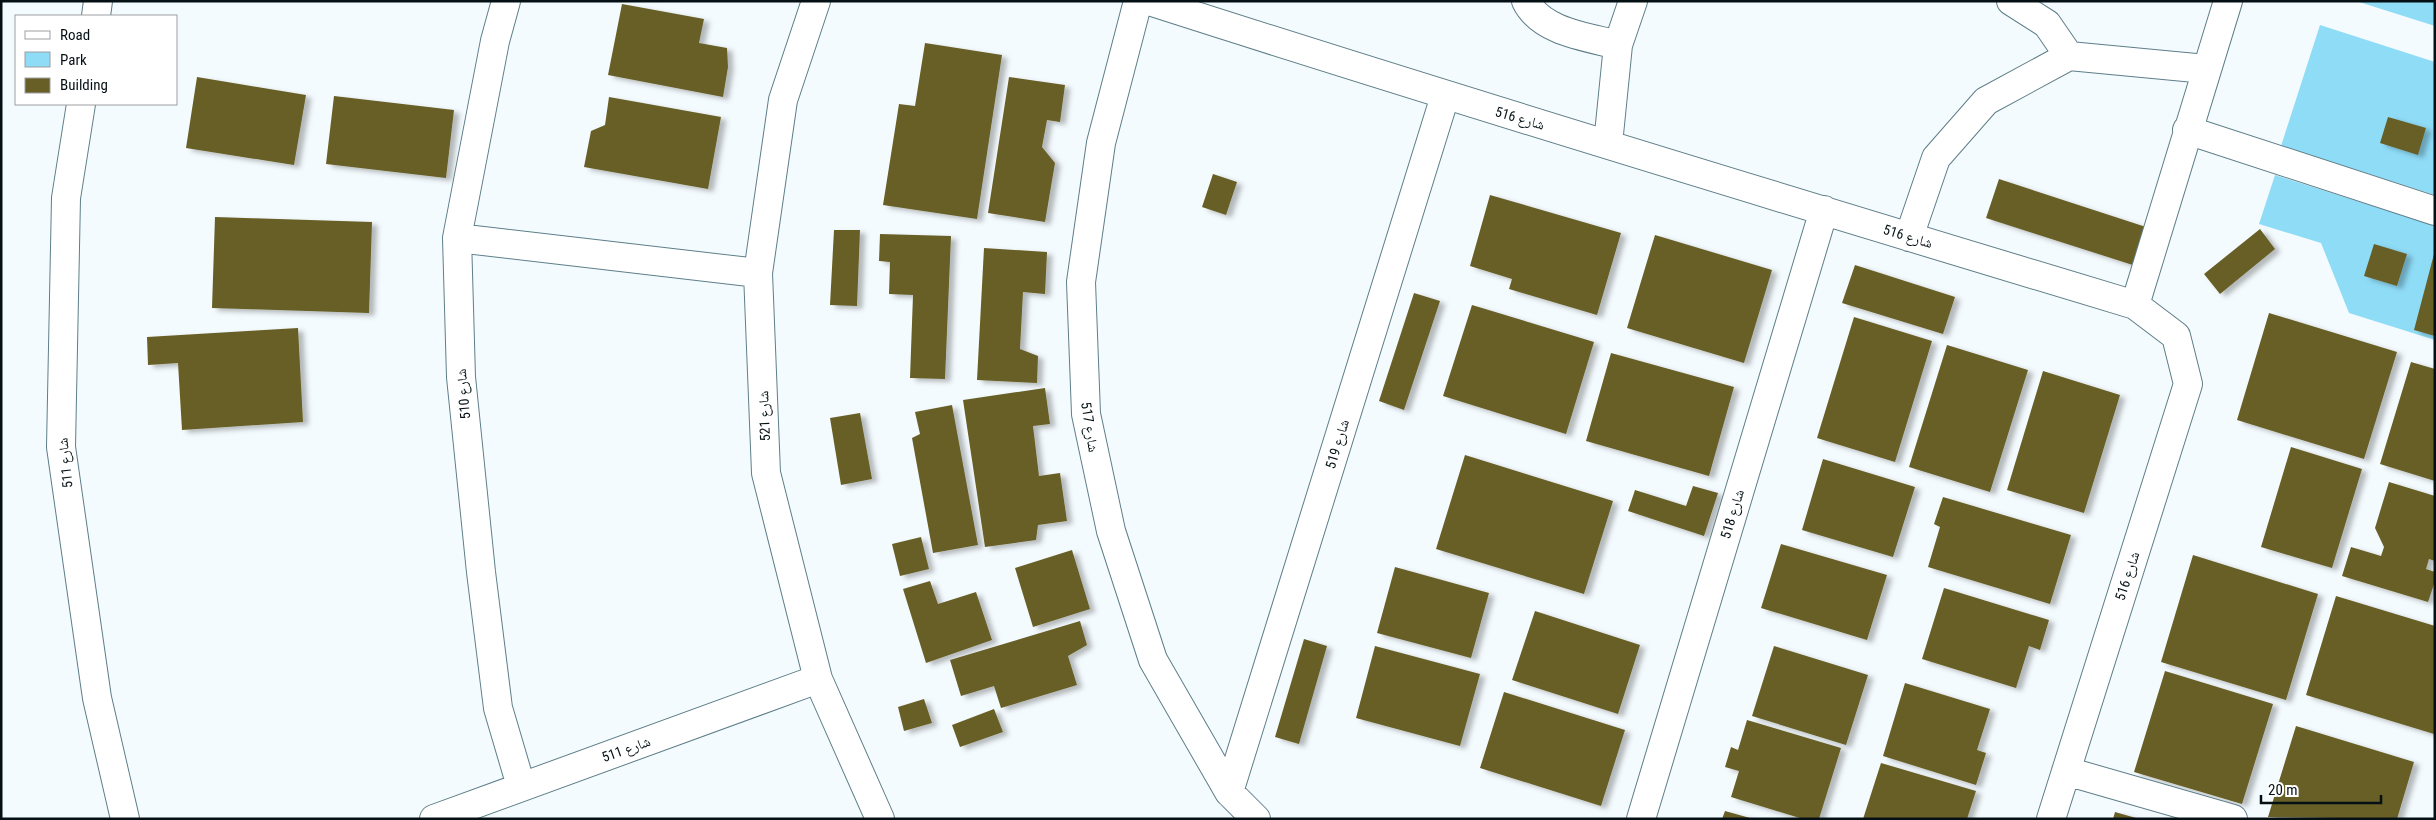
<svg xmlns="http://www.w3.org/2000/svg" width="2436" height="820" viewBox="0 0 2436 820" font-family="'Roboto Condensed','Noto Naskh Arabic',sans-serif">
<style>
.green{fill:#8fdcf7}
.building{fill:#685f27;filter:url(#shadow)}
.lines{fill:none;stroke-linecap:round;stroke-linejoin:round}
.minor-casing{stroke:#5e7e89;stroke-width:30}
.minor{stroke:#fff;stroke-width:28}
.labels{text-anchor:middle;stroke-width:5;stroke-linejoin:round;paint-order:stroke}
.street-label{font-size:14px;fill:#051014;stroke:#fff}
</style>
<defs>
<filter id="shadow"><feDropShadow dx="5.5" dy="3" stdDeviation="2.5" flood-color="#0004"/></filter>
</defs>
<rect width="100%" height="100%" fill="#f4fbfe"/>
<path class="green" d="M2356,1h79v25z
M2320,25l115,37v133l-154,-49z
M2275,175l160,51v114l-86,-27 -28,-70 -62,-19z"/>
<path class="building" d="M622,4l82,15 -5,24 28,5 1,19 -5,30 -115,-22z
M925,43l77,12 -25,164 -94,-14 16,-101 16,2z
M197,77l109,18 -12,70 -108,-17z
M1009,77l56,8 -5,37 -13,-2 -5,27 13,16 -10,59 -57,-9z
M334,96l120,14 -8,68 -120,-14z
M609,97l112,20 -13,72 -124,-22 7,-36 14,-6z
M2388,117l38,11 -8,27 -38,-12z
M1213,174l24,8 -11,33 -24,-8z
M1999,179l153,50 -13,38 -153,-49z
M1490,195l131,38 -24,82 -88,-26 3,-10 -42,-13z
M215,217l157,5 -3,91 -157,-5z
M2260,229l15,20 -55,45 -16,-20z
M834,230h26l-3,76 -27,-1z
M880,234l71,2 -6,143 -35,-1 3,-83 -24,-1 1,-32 -11,-1z
M1655,235l117,35 -28,93 -117,-35z
M2374,244l33,10 -10,32 -33,-10z
M984,248l63,4 -2,42 -22,-2 -3,57 18,7 -1,27 -60,-3z
M2434,254l1,1v81l-21,-6z
M1855,265l100,32 -12,37 -101,-31z
M1414,293l26,8 -36,109 -25,-9z
M1472,305l122,37 -28,92 -123,-38z
M2269,313l128,39 -33,107 -127,-39z
M1854,317l78,24 -37,121 -78,-24z
M298,328l5,94 -121,8 -4,-67 -30,2 -1,-28z
M1947,345l81,25 -38,122 -81,-25z
M1611,353l123,34 -25,89 -123,-35z
M2411,362l24,7v112l-55,-17z
M2043,371l77,24 -36,118 -77,-23z
M1045,388l5,36 -17,2 6,50 21,-3 7,48 -29,4 -2,15 -51,7 -22,-147z
M952,405l26,140 -45,8 -21,-115 8,-4 -5,-22z
M860,413l12,66 -31,6 -11,-67z
M2291,447l71,22 -30,99 -71,-21z
M1465,455l148,46 -29,93 -148,-45z
M1823,459l92,28 -22,70 -91,-27z
M2389,482l46,14v65l-6,-2 -3,10 9,3v9l-7,21 -86,-26 9,-29 30,9 3,-9 -9,-19z
M1693,486l25,7 -14,43 -76,-25 7,-21 51,16z
M1943,497l128,38 -21,69 -122,-37 12,-40 -6,-3z
M921,537l8,32 -29,7 -8,-32z
M1781,544l106,31 -20,65 -106,-32z
M1072,550l18,59 -57,18 -18,-59z
M2193,555l125,39 -32,106 -125,-38z
M1395,567l94,26 -18,65 -94,-25z
M930,581l8,23 38,-12 16,48 -66,23 -23,-74z
M1944,588l105,32 -9,30 -11,-4 -13,42 -94,-29z
M2336,596l99,30 -1,108 -128,-39z
M1535,611l105,34 -22,69 -106,-34z
M1080,621l7,24 -19,11 9,29 -76,23 -7,-22 -33,10 -11,-36z
M1304,639l23,7 -28,98 -24,-7z
M1375,646l105,28 -20,72 -104,-28z
M1774,646l94,29 -22,70 -94,-29z
M2165,671l108,33 -31,100 -108,-32z
M1905,683l85,26 -13,41 9,3 -10,32 -93,-29z
M1504,692l121,38 -24,76 -121,-38z
M924,699l8,24 -28,8 -6,-24z
M994,709l9,23 -43,15 -8,-22z
M1747,720l94,28 -22,71h-16l-72,-22 8,-26 -14,-4 6,-20 7,3z
M2296,726l118,36 -17,57 -129,-2z
M1881,763l95,28 -9,28h-104z
M1725,811l25,7v1h-28z
M2115,812l21,6v1h-23z"/>
<g class="lines">
<g class="minor-casing">
<path id="minor" d="M506,1l-11,40 -38,197 4,139 20,195 17,136 23,78
M816,1l-33,99 -25,173 8,200 52,206 62,140
M1138,1l-37,142 -20,139 5,132 25,117 42,129 76,132 27,27
M1149,1c327,105 657,205 986,304l41,31 12,48 -137,435
M1526,1c15,31 62,36 92,44
M2011,1l36,23 22,32
M96,16l2,-15
M81,104l-15,94 -5,249 36,251 28,121
M2187,130l248,81
M1608,144l10,-99 15,-44
M1909,237l27,-79 50,-57 83,-45 137,13
M457,238l301,35
M2135,305l93,-304
M2066,771l167,48
M1229,792l216,-696
M434,819l384,-140
M1641,819l183,-609"/>
</g>
<use href="#minor" class="minor"/>
</g>
<g class="labels">
<g class="street-label">
<text transform="translate(1520 118) rotate(16)" y="5">شارع 516</text>
<text transform="translate(1908 236) rotate(17)" y="5">شارع 516</text>
<text transform="translate(463 394) rotate(-95)" y="5">شارع 510</text>
<text transform="translate(764 416) rotate(-92)" y="5">شارع 521</text>
<text transform="translate(1090 427) rotate(81)" y="5">شارع 517</text>
<text transform="translate(1337 444) rotate(-73)" y="5">شارع 519</text>
<text transform="translate(65 463) rotate(-96)" y="5">شارع 511</text>
<text transform="translate(1732 514) rotate(-73)" y="5">شارع 518</text>
<text transform="translate(2127 576) rotate(-72)" y="5">شارع 516</text>
<text transform="translate(626 749) rotate(-20)" y="5">شارع 511</text>
</g>
</g>
<rect width="2436" height="820" fill="none" stroke="#051014" stroke-width="5"/>
<rect x="15" y="15" width="162" height="90" fill="#ffffff" stroke="#9b9fa1"/>
<rect x="25" y="31" width="25" height="8" fill="#ffffff" stroke="#9b9fa1"/>
<text x="60" y="40" font-size="15" fill="#051014">Road</text>
<rect x="25" y="52" width="25" height="15" fill="#8fdcf7" stroke="#9b9fa1"/>
<text x="60" y="65" font-size="15" fill="#051014">Park</text>
<rect x="25" y="78" width="25" height="15" fill="#685f27" stroke="#9b9fa1"/>
<text x="60" y="90" font-size="15" fill="#051014">Building</text>
<path d="M2261 795v8h120v-8" fill="none" stroke="#051014" stroke-width="2.5"/>
<text x="2268" y="795" font-size="15" fill="#051014" stroke="#ffffff" stroke-width="4" paint-order="stroke">20 m</text>
</svg>
